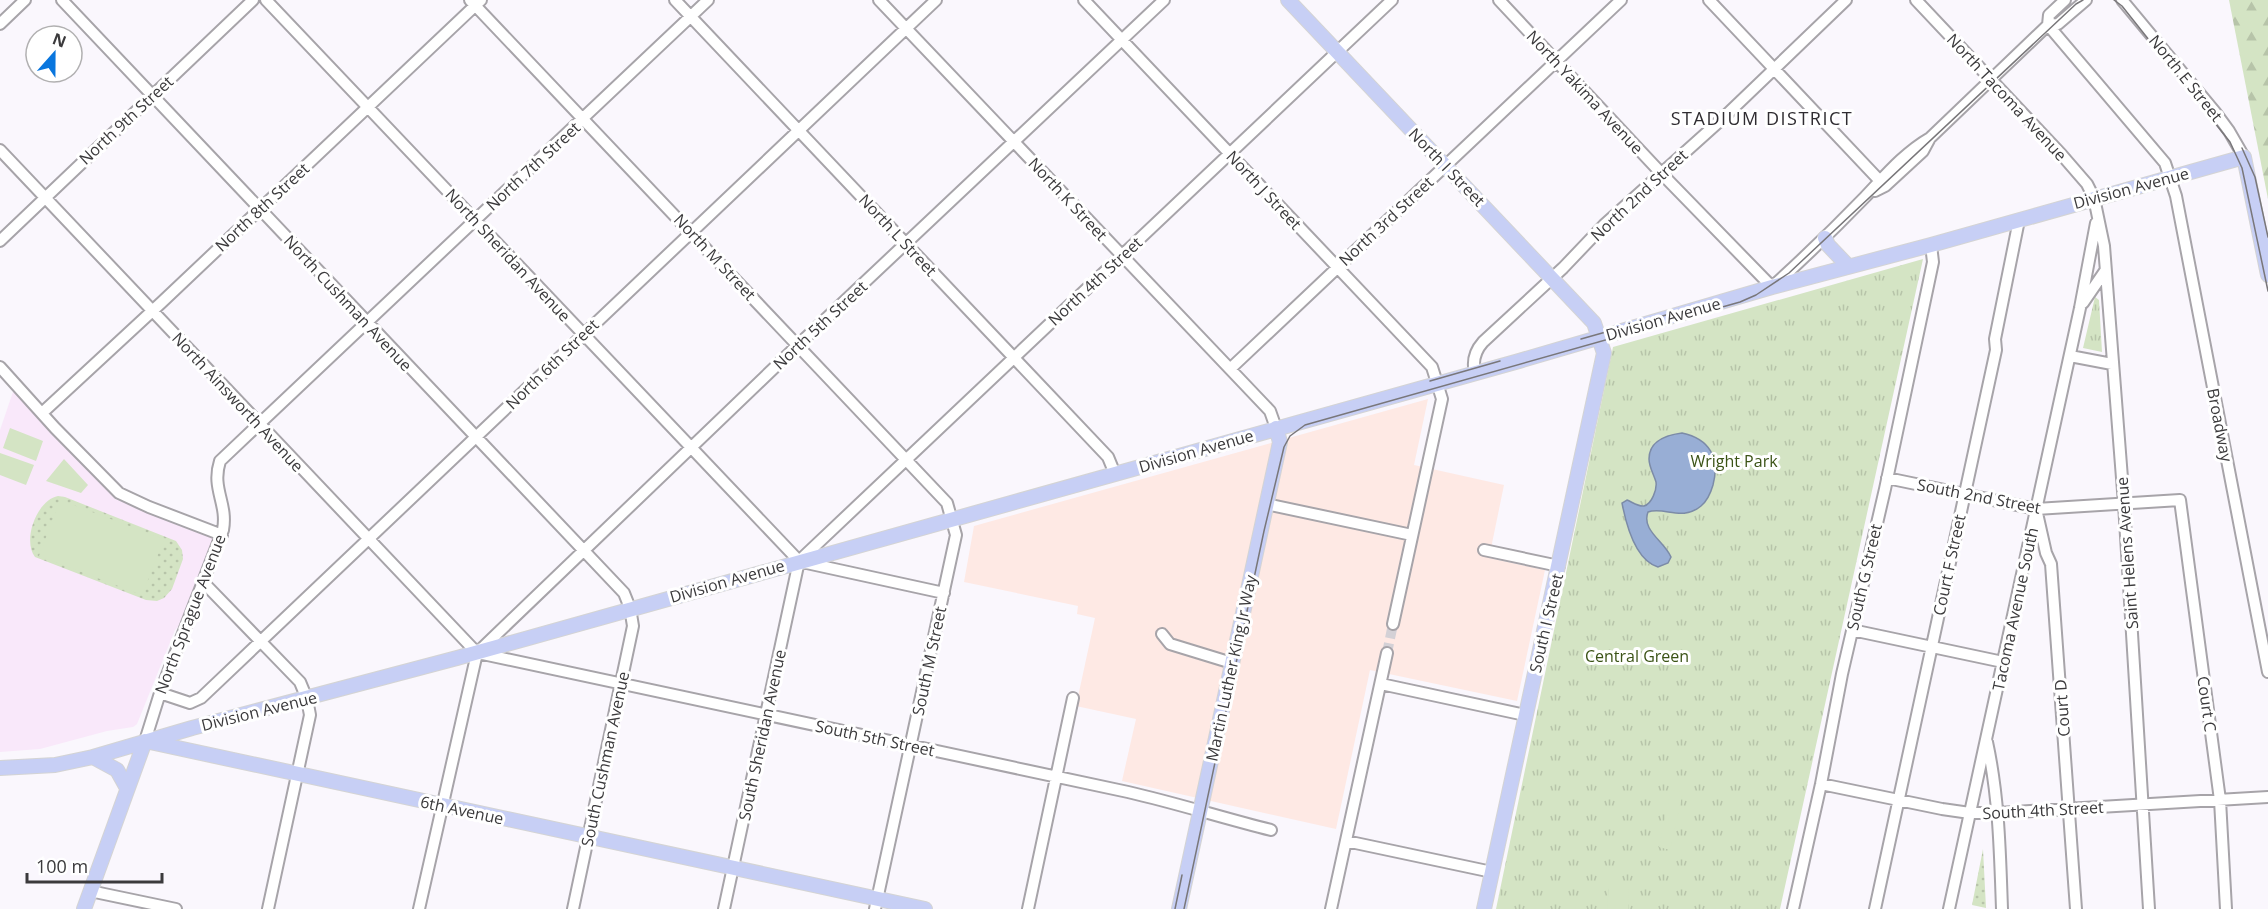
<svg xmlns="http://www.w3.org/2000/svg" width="2268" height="909" viewBox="0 0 2268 909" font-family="'Open Sans',sans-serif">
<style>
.education{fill:#f9e8fa}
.medical{fill:#fee9e4}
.grass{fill:url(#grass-dots)}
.forest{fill:url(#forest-firs)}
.park{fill:url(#park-tufts)}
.pitch{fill:#d4e4c4}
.water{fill:#98aed5;stroke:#7c8ba7;stroke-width:1.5}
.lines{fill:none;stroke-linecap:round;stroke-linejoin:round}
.minor-tunnel{stroke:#d4d1d6;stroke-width:10;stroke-dasharray:10 5;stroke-linecap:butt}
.minor-casing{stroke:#a7a4a9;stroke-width:14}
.major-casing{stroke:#d4d4d4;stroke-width:16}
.minor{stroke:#fff;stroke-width:10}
.major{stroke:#c7cff5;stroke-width:14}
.tram{stroke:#79777a;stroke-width:1.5}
.labels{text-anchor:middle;stroke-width:6;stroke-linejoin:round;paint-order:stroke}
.street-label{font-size:16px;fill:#3b3a3c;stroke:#fff}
.park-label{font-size:16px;fill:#3b5316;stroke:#fff}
.neighbourhood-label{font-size:18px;letter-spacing:1.5px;fill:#2f2c31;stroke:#fff}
</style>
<defs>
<pattern id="grass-dots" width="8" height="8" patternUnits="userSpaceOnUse" patternTransform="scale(1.5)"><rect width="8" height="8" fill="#d4e4c4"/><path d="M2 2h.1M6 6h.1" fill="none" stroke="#b7c4a9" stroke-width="1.8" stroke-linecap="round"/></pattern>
<pattern id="forest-firs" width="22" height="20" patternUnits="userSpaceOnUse" patternTransform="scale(1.5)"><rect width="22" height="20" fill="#d4e4c4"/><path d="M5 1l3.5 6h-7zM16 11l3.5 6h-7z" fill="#b7c4a9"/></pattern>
<pattern id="park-tufts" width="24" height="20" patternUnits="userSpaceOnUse" patternTransform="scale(1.5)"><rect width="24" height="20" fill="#d4e4c4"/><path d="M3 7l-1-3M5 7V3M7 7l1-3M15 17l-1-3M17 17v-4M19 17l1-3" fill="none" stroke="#b7c4a9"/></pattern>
</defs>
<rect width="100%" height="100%" fill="#faf7fd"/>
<path class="education" d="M14,389l101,110 98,37 1,3 -27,77 -12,14 -38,94 -4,3 -26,4 -67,18 -40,3v-322z"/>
<path class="medical" d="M1428,399l-14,66 90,20 -15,73 56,12 -28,131 -147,-31 -34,159 -214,-48 14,-62 -60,-13 19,-88 -18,-4 1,-8 -114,-24 10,-56z"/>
<path class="grass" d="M58,496l7,1 111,44 6,9 1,9 -11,30 -8,9 -7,3 -11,-1 -111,-43c-13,-17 2,-57 23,-61z
M1983,849l3,59 -14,-3z"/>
<path class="forest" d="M2229,0h39v199z"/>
<path class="park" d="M1923,259l-143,650h-284l117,-562z
M2095,297l4,3 3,52 -19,-4z"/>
<path class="pitch" d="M10,428l33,13 -7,20 -33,-13z
M0,453l34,12 -8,20 -26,-10z
M64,459l24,26 -7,8 -35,-12z
M60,500l104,39 -22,56 -103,-39z
M1671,790l12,2 -13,58 -11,-3z
M1609,887l20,1 -1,21h-21z"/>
<path class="water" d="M1682,433c28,6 38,25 31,52 -2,7 -6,16 -12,21 -19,16 -37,0 -53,6 -7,18 16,29 23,45l-3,6 -10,4c-23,-7 -32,-43 -36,-64l5,-3c5,2 12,7 17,6 8,-2 13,-17 12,-24 -2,-7 -7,-15 -7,-23 0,-19 18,-24 33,-26z"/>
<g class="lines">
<path class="minor-tunnel" d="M1387,653l6,-29"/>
<g class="minor-casing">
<path id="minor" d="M62,0l562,593 6,15 3,18 -60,283
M266,0l533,561
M470,0l477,503 9,32 -81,374
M675,0l433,457 7,17
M879,0l391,411 6,17
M1084,0l348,367 10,32 -49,225
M1499,0l162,173 111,114c32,-29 63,-59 93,-90 20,-21 39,-44 65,-59l118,-113 10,-1 28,-24
M1709,0l171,181
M1916,0l145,154 26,30 7,14 10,48 20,258 25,405
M2122,0l93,112 14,19 15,26
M0,24l25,-24
M2048,25l117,138 11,33 92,476
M2048,25l1,-10 16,-15
M0,150l477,503
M1875,191l10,-5 38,-35 7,-13
M0,241l253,-241
M2083,303l22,-32
M2070,356l42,8
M0,367l55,61 64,65 30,14 73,28
M1230,369l391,-369
M1475,373c-3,-12 0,-22 8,-31l80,-74 41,-43 118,-106 124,-119
M42,413l120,-111 319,-302
M1887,478l149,31 144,-9 40,300 6,109
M1266,504l146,31
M2037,513l9,40 5,11 25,345
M1484,550l75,16
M799,561l593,-561
M802,562l142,31
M204,583l96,99 7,17 3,16 -42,194
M1852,630l151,32
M1162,634l8,10 62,19
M479,651l319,-306 366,-345
M478,653l650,139c48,11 95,26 143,38
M1381,684l144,31
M160,693l30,10 11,-5 735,-698
M145,741l15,-48 63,-163c5,-27 -12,-41 -3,-69l488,-461
M1987,742c12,55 13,111 15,167
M1821,784l121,25 28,4h28l270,-16
M1346,841l146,31
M90,891l86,18
M419,909l58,-256
M724,909l75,-348
M1028,909l45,-211
M1331,909l56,-256
M1793,909l28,-125 21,-110 43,-185 48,-227 -2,-17
M1875,909l121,-559 -1,-11 24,-119
M1949,909l131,-601 16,-85"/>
</g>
<g class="major-casing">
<path id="major" d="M1288,0l306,323 10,30 -120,556
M1825,238l3,7 20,21
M150,742l775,167
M93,757l24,13 10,18
M0,768l55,-3 38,-8 99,-29 265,-70 1062,-297 253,-74 159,-42 313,-88 24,118
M84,909l61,-168
M1179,909l101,-467 -4,-14"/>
</g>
<use href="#minor" class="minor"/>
<use href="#major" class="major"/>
<path class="tram" d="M2114,0l8,6 108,136 12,26 26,123
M2242,148l13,29 13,60
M1581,339l124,-35
M1430,381l70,-20
M1175,909l7,-34
M1184,909l80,-378 20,-84 6,-11 15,-11 435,-123 16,-7 33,-22 287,-269 7,-4"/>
</g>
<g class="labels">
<g class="street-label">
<text transform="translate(2186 78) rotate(51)" y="6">North E Street</text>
<text transform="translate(1585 92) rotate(47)" y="6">North Yakima Avenue</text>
<text transform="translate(2007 97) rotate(47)" y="6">North Tacoma Avenue</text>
<text transform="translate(126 120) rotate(-43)" y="6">North 9th Street</text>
<text transform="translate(533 166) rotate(-43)" y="6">North 7th Street</text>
<text transform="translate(1447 167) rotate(46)" y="6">North I Street</text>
<text transform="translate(2131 188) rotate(-15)" y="6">Division Avenue</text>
<text transform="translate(1264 190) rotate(47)" y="6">North J Street</text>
<text transform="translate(1639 195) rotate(-43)" y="6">North 2nd Street</text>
<text transform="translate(1068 199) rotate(47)" y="6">North K Street</text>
<text transform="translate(262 207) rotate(-43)" y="6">North 8th Street</text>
<text transform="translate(1386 221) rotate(-43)" y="6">North 3rd Street</text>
<text transform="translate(898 235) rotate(47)" y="6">North L Street</text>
<text transform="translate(508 255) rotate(47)" y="6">North Sheridan Avenue</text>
<text transform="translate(715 257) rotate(47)" y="6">North M Street</text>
<text transform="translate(1095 281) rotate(-43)" y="6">North 4th Street</text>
<text transform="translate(348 303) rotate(47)" y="6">North Cushman Avenue</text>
<text transform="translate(1663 319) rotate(-16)" y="6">Division Avenue</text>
<text transform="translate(820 325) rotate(-43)" y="6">North 5th Street</text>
<text transform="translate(552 364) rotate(-44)" y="6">North 6th Street</text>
<text transform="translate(238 402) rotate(47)" y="6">North Ainsworth Avenue</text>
<text transform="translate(2220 425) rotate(79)" y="6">Broadway</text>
<text transform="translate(1196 451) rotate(-16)" y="6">Division Avenue</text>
<text transform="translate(1979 496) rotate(11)" y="6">South 2nd Street</text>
<text transform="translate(2127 553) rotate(-94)" y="6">Saint Helens Avenue</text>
<text transform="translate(1949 565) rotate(-78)" y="6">Court F Street</text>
<text transform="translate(1864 577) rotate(-77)" y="6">South G Street</text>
<text transform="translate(727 581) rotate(-16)" y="6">Division Avenue</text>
<text transform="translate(2015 609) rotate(-78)" y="6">Tacoma Avenue South</text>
<text transform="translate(190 614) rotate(-69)" y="6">North Sprague Avenue</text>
<text transform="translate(1546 623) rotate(-77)" y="6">South I Street</text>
<text transform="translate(929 661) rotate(-78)" y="6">South M Street</text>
<text transform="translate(1231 668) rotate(-78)" y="6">Martin Luther King Jr Way</text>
<text transform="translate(2207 704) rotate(82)" y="6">Court C</text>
<text transform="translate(2062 708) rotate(-94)" y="6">Court D</text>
<text transform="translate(259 711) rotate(-14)" y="6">Division Avenue</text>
<text transform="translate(762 735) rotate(-78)" y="6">South Sheridan Avenue</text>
<text transform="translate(875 738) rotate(12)" y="6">South 5th Street</text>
<text transform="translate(605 759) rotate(-78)" y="6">South Cushman Avenue</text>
<text transform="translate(462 810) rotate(12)" y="6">6th Avenue</text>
<text transform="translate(2043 810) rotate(-3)" y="6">South 4th Street</text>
</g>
<g class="park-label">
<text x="1734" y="467">Wright Park</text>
<text x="1637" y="662">Central Green</text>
</g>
<g class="neighbourhood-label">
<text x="1762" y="125">STADIUM DISTRICT</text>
</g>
</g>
<g transform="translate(54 54) rotate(21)"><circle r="28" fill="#ffffff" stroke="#b1b0b1" stroke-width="1.5"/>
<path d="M0-4.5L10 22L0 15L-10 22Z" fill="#0976de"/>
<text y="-9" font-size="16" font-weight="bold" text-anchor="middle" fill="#3b3a3c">N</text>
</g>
<path d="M27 873v9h135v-9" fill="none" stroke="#3b3a3c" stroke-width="3"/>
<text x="36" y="873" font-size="18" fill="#3b3a3c" stroke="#ffffff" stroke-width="4.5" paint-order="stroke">100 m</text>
</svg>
